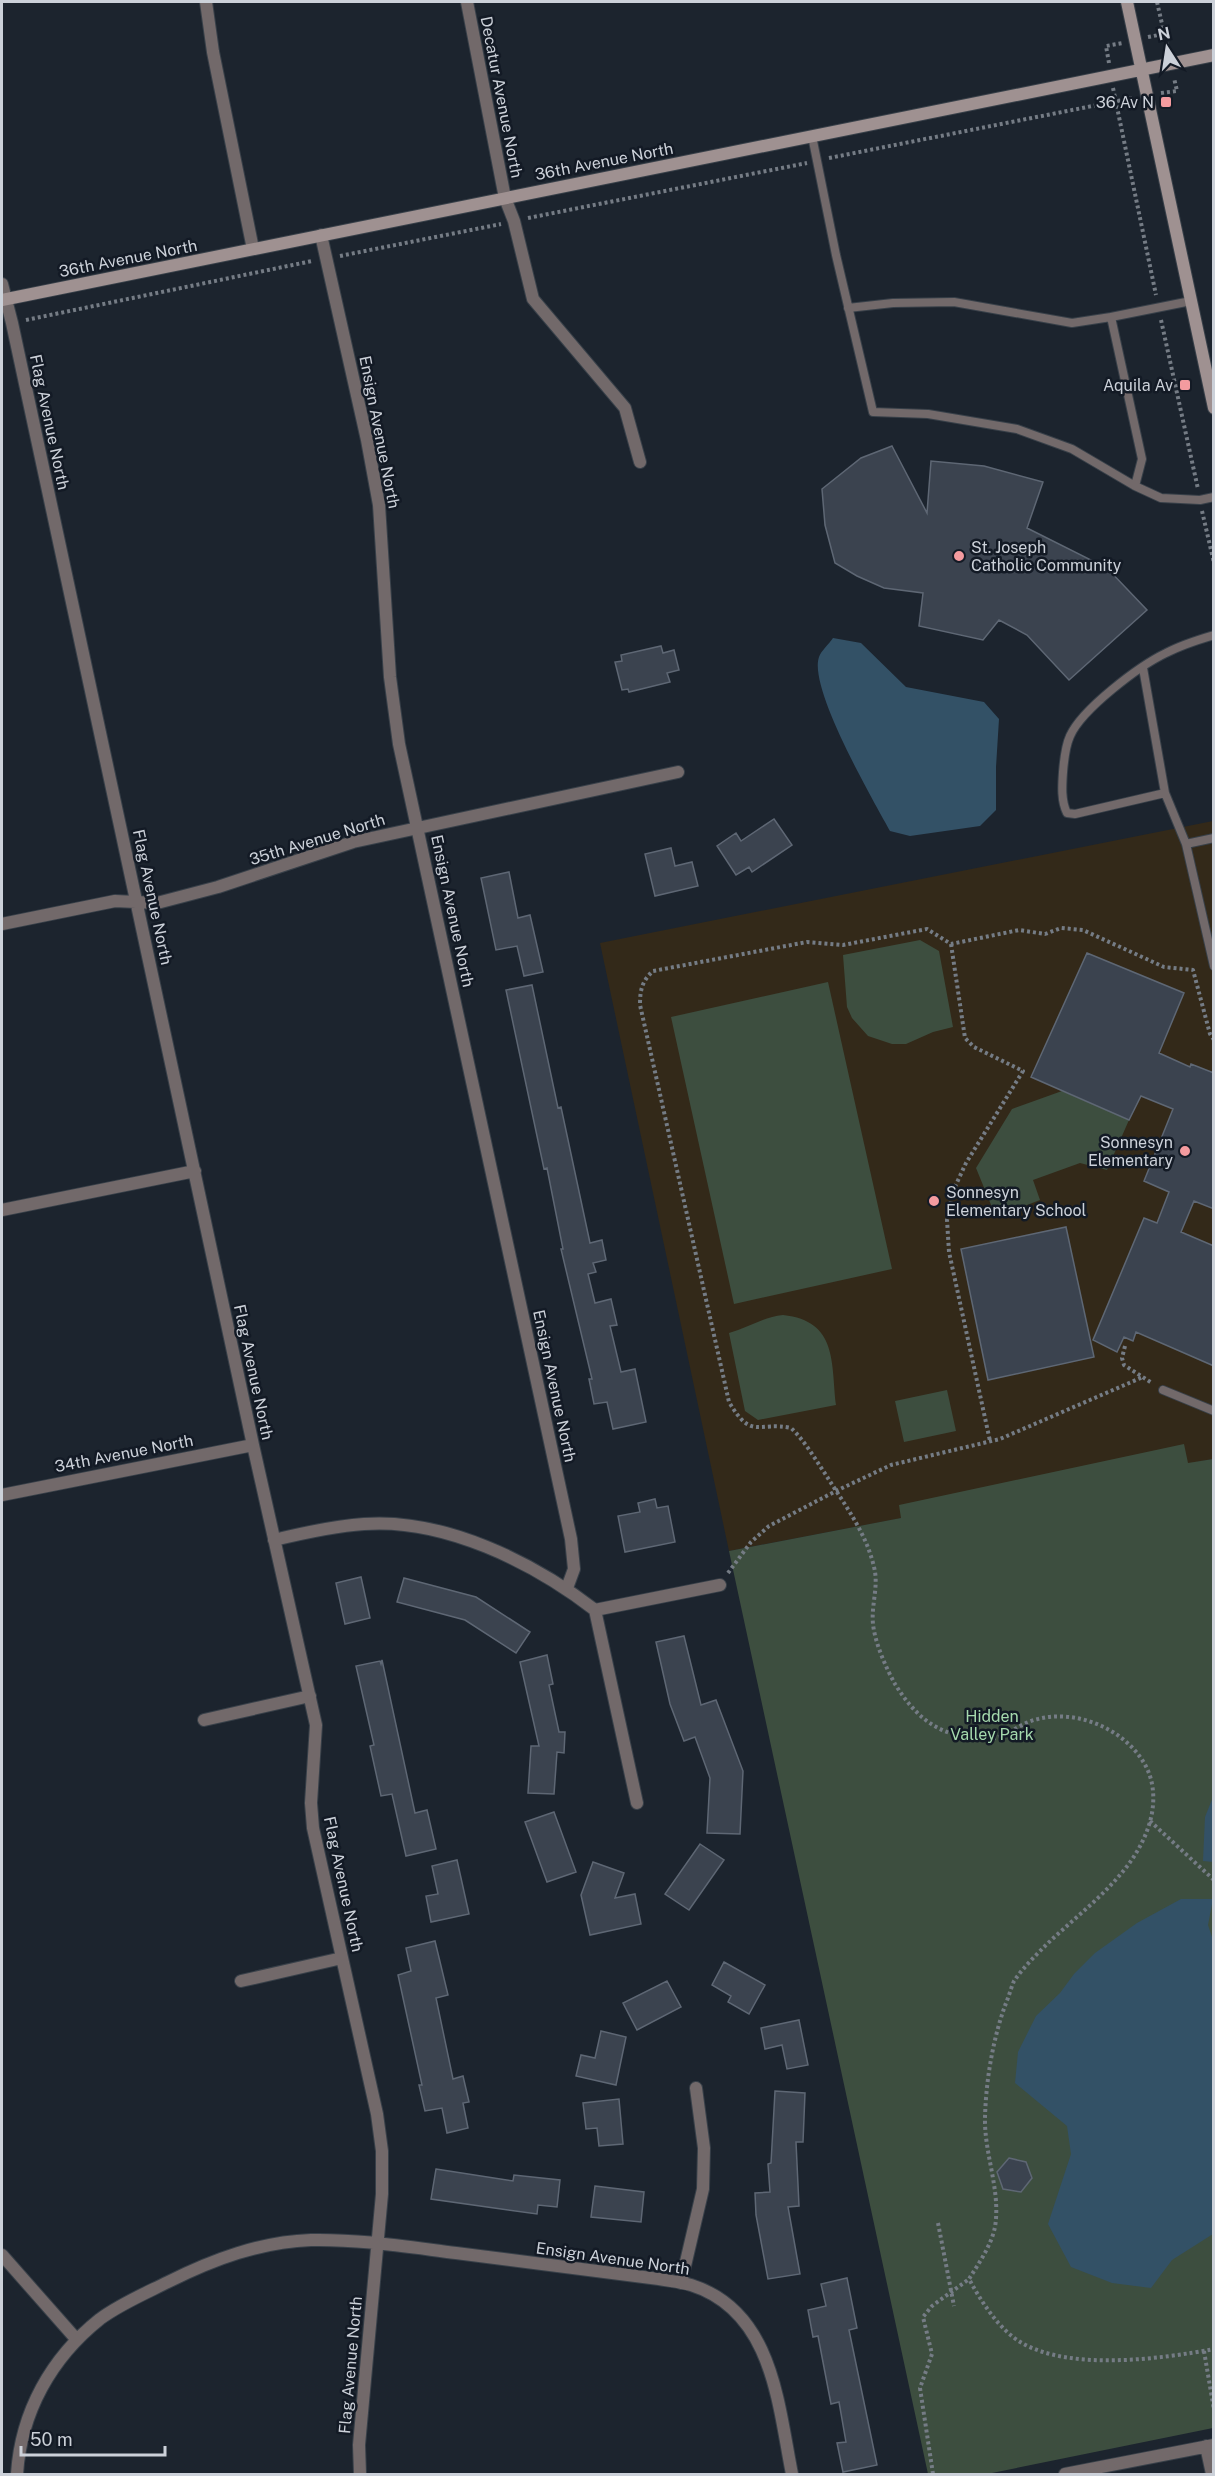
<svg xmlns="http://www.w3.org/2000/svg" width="1215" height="2476" viewBox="0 0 1215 2476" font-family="'Public Sans',sans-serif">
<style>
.education{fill:#332919}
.green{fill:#3d4e3f}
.water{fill:#335166}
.building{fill:#3b434f;stroke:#5e6774;stroke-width:1.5}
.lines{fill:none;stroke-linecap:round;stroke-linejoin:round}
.lane-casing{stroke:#384049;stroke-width:10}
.street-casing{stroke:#384049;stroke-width:14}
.secondary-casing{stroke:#384049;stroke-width:14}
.path{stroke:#757c85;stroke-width:4;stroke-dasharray:3 3;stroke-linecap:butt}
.lane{stroke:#72696a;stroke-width:8}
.street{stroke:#72696a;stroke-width:12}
.secondary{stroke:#9f9191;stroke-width:12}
.poi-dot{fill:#f49b9f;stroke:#131a25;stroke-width:2}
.labels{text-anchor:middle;stroke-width:5;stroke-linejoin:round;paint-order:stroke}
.street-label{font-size:16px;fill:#ccd1d9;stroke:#131a25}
.poi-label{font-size:16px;fill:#ccd1d9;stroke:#131a25;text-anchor:end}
.park-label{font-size:16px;fill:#a5d9ad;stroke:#131a25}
</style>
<rect width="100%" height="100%" fill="#1c242e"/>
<path class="education" d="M1213,821v638l-484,92 -129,-608z"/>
<path class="green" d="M920,940l19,11 14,76 -20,5 -27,12h-14l-24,-8 -16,-18 -5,-11 -4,-52z
M828,982l64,287 -158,35 -63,-287z
M1062,1091l67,29 -22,50 -27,-7 -47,17 7,20 -44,17 -20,-49 36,-59z
M783,1315c55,6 48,48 53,90l-78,15 -13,-9 -16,-78c19,-5 34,-16 54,-18z
M947,1390l9,41 -52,11 -9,-41z
M1184,1444l4,19 25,-4v969l-226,46h-59l-199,-923 172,-33 -2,-13z"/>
<path class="water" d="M833,638l28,5 45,44 78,15 15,17 -3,48v43l-16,16 -70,10 -20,-5c-17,-31 -82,-143 -71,-174 2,-6 10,-13 14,-19z
M1213,1797l1,65h-1l-10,-1 2,-44z
M1181,1899h32l-5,26 6,18 -1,291 -41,26 -21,28 -39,-5 -41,-16 -23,-43 23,-70 -4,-28 -52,-43 3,-31 18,-36 24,-23 14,-19 21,-21 42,-30z"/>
<path class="building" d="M892,446l35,67 4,-52 53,5 59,16 -16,46 80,40 40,42 -78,70 -42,-45 -28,-15 -16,20 -64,-14 4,-33 -39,-5 -27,-12 -22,-13 -10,-38 -3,-36 39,-31z
M661,646l2,7 11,-3 5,20 -12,3 3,9 -41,10 -1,-3 -6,1 -7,-28 7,-1 -1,-6z
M774,819l18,26 -40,27 -3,-5 -13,8 -19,-29 19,-13 5,8z
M671,848l4,18 17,-4 6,24 -43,10 -10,-42z
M509,872l9,46 12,-3 13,57 -19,4 -7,-30 -21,4 -15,-72z
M1087,953l97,40 -25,60 31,14 1,-3 23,9v136l-20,-8 -13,31 33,14v120l-78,-34 -3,9 -9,-4 -7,15 -24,-12 51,-122 13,5 12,-31 -25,-11 29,-72 -32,-13 -12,24 -98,-43z
M532,985l26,123 3,-1 29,136 12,-3 4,20 -13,3 3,9 -8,2 7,29 16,-4 6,26 -7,1 11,46 14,-3 11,53 -33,7 -6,-27 -13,2 -5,-25h3l-31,-130h2l-16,-81 -3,1 -38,-179z
M1066,1227l28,130 -106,23 -27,-131z
M655,1499l2,9 11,-2 7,36 -50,10 -7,-36 22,-4 -2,-9z
M361,1577l9,41 -25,6 -9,-41z
M404,1578l72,19 54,35 -14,21 -51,-33 -68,-18z
M684,1636l17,69 15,-5 27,71 -3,63 -33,-1 3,-55 -15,-41 -11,4 -14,-37 -14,-62z
M547,1655l6,29 -4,1 10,47h6l-1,21 -7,-1 -3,42 -26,-1 3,-47h8l-19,-84z
M382,1660l33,153 12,-3 9,39 -30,7 -14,-62 -11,2 -11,-50 4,-1 -18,-79 24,-5 1,3z
M554,1812l22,60 -29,10 -22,-60z
M700,1844l24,16 -35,50 -24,-16z
M457,1860l12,54 -38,8 -5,-26 12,-2 -6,-28z
M593,1862l31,11 -9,25 20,-4 6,30 -51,11 -9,-40z
M435,1941l13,54 -12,3 17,81 10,-3 6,26 -6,1 5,25 -21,5 -5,-25 -17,3 -6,-26h3l-24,-110 13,-4 -5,-23z
M724,1962l41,23 -16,29 -21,-12 3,-6 -19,-11z
M667,1981l14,26 -44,23 -14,-27z
M799,2020l9,45 -21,4 -5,-24 -17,4 -4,-21z
M601,2031l25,6 -10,48 -40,-9 5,-21 14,3z
M775,2091l30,2 -2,49h-7l3,64 -11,1 12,67 -32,5 -12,-64 -1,-22 15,-1 -2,-28 3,-1z
M619,2099l4,45 -24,2 -2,-18 -11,1 -3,-26z
M1009,2158l17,4 6,16 -11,14 -18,-3 -6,-17z
M436,2169l77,12 1,-6 46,5 -3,27 -19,-2 -1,9 -106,-15z
M595,2186l49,6 -3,30 -50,-5z
M847,2278l10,50 -8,2 28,135 -34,7 -6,-29 9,-1 -7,-40 -8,2 -13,-68 -5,1 -5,-27 18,-4 -5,-22z"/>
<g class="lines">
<g class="lane-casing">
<path id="lane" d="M812,136l24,119 37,157 55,2 89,15 55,20 63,37 26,12 39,2 14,-3
M848,308l45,-5 61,-1 118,21 39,-6 80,-16
M1111,317l31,142 -7,27
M1143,668l22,125 -90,21 -8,-1c-6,-12 -5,-27 -4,-41 1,-12 2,-25 7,-36 12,-27 69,-70 96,-83 15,-8 31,-13 48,-18
M1165,793l21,51
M1214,838l-28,6 28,122
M1163,1390l51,21"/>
</g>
<g class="street-casing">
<path id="street" d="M206,2l7,50 40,197
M467,2l38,196 9,23 19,78 92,109 15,54
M321,235l46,205 12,65 11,172 9,67 172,795 3,30 -7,19
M2,284l10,39 241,1122 63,280 -5,78 2,25 64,286 5,37v43l-23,251 1,29
M2,924l113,-23 42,2 61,-16 135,-45 325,-70
M2,1210l193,-39
M2,1495l251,-50
M274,1540c29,-7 60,-14 90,-16 80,-6 169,38 231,86l125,-25
M595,1610l42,193
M204,1720l106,-24
M241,1981l101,-23
M2,2255l75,85
M681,2283l22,-94 1,-41 -8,-60
M1206,2446l6,28
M17,2474c4,-62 34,-116 83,-155 20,-15 46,-26 68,-37 46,-23 92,-40 143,-42 48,-1 97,7 145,13 68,9 136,17 203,26 11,2 22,3 32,6 82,26 87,119 101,189
M1065,2474l149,-29"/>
</g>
<g class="secondary-casing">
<path id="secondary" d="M1127,2l87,406
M2,300l1212,-245"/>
</g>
<path class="path" d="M1157,2l11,48
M1148,37l16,-3
M1109,63l-3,-17 17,-3
M1113,88l43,207
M1161,93l16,-2 -3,-13
M829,158l304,-60
M528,218l279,-55
M340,256l161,-32
M26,320l286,-59
M1161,320l37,169
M1202,511l12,52
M951,944l14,94 9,9 49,24 -57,92 -13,28 -6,29 2,32 41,189
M1214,1040l-4,-6 -17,-64 -29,-3 -81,-37 -22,-2 -16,6 -26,-4 -68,14 -24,-15 -84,16 -36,-3 -154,29c-11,10 -13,19 -13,34l89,397c23,39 29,19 62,26 14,13 24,31 35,47 18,29 40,57 48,92 5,19 -3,38 -1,57 2,19 13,44 22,60 18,29 38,48 72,53 9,2 20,3 29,1 15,-5 27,-16 42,-19 39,-10 86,10 106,44 9,15 11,32 8,50 -11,58 -67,94 -107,133 -10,10 -23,23 -31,35 -3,7 -5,15 -8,22 -13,35 -20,77 -21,114 -1,37 16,73 10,110 -4,19 -16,36 -26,52 12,22 30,51 53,64 49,28 138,16 192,6
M1125,1346l-3,12 2,7 28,18
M728,1573l23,-31 18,-16 67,-35 55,-26 109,-26 143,-62
M1150,1821l64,59
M938,2223l16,83
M1204,2351l10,59
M933,2474l-13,-86 12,-34 -9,-37 9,-11 37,-27"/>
<use href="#lane" class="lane"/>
<use href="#street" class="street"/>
<use href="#secondary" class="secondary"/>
</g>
<g class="poi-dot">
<rect x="1160" y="96" width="12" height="12" rx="3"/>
<rect x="1179" y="379" width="12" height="12" rx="3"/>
<circle cx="959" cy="556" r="6"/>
<circle cx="1185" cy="1151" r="6"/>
<circle cx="934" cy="1201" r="6"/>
</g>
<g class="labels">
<g class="street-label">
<text transform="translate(502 97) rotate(79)" y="6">Decatur Avenue North</text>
<text transform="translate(604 161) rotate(-11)" y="6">36th Avenue North</text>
<text transform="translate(128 258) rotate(-11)" y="6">36th Avenue North</text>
<text transform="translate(50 422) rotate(78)" y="6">Flag Avenue North</text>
<text transform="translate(380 432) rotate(79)" y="6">Ensign Avenue North</text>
<text transform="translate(317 839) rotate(-17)" y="6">35th Avenue North</text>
<text transform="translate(153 897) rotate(78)" y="6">Flag Avenue North</text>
<text transform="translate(453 911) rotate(78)" y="6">Ensign Avenue North</text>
<text transform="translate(254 1372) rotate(78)" y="6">Flag Avenue North</text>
<text transform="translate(555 1386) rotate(78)" y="6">Ensign Avenue North</text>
<text transform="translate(124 1453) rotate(-11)" y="6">34th Avenue North</text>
<text transform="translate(344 1884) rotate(78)" y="6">Flag Avenue North</text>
<text transform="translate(613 2258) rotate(8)" y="6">Ensign Avenue North</text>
<text transform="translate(350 2365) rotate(-85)" y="6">Flag Avenue North</text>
</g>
<g class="poi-label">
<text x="1154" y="108">36 Av N</text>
<text x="1173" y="391">Aquila Av</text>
<text x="971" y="553" text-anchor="start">St. Joseph<tspan x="971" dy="18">Catholic Community</tspan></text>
<text x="1173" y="1148">Sonnesyn<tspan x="1173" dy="18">Elementary</tspan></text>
<text x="946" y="1198" text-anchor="start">Sonnesyn<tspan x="946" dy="18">Elementary School</tspan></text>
</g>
<g class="park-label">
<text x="992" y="1722">Hidden<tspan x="992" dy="18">Valley Park</tspan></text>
</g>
</g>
<rect width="1215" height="2476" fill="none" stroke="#ccd1d9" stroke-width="6"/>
<g transform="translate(1167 48) rotate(348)" stroke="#131a25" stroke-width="4.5" paint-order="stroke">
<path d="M0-4.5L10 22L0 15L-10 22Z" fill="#ccd1d9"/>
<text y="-9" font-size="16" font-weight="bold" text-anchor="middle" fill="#ccd1d9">N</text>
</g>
<path d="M21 2446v9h144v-9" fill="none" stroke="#ccd1d9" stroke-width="3"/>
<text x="30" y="2446" font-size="18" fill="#ccd1d9" stroke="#131a25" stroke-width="4.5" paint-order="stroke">50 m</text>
</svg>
